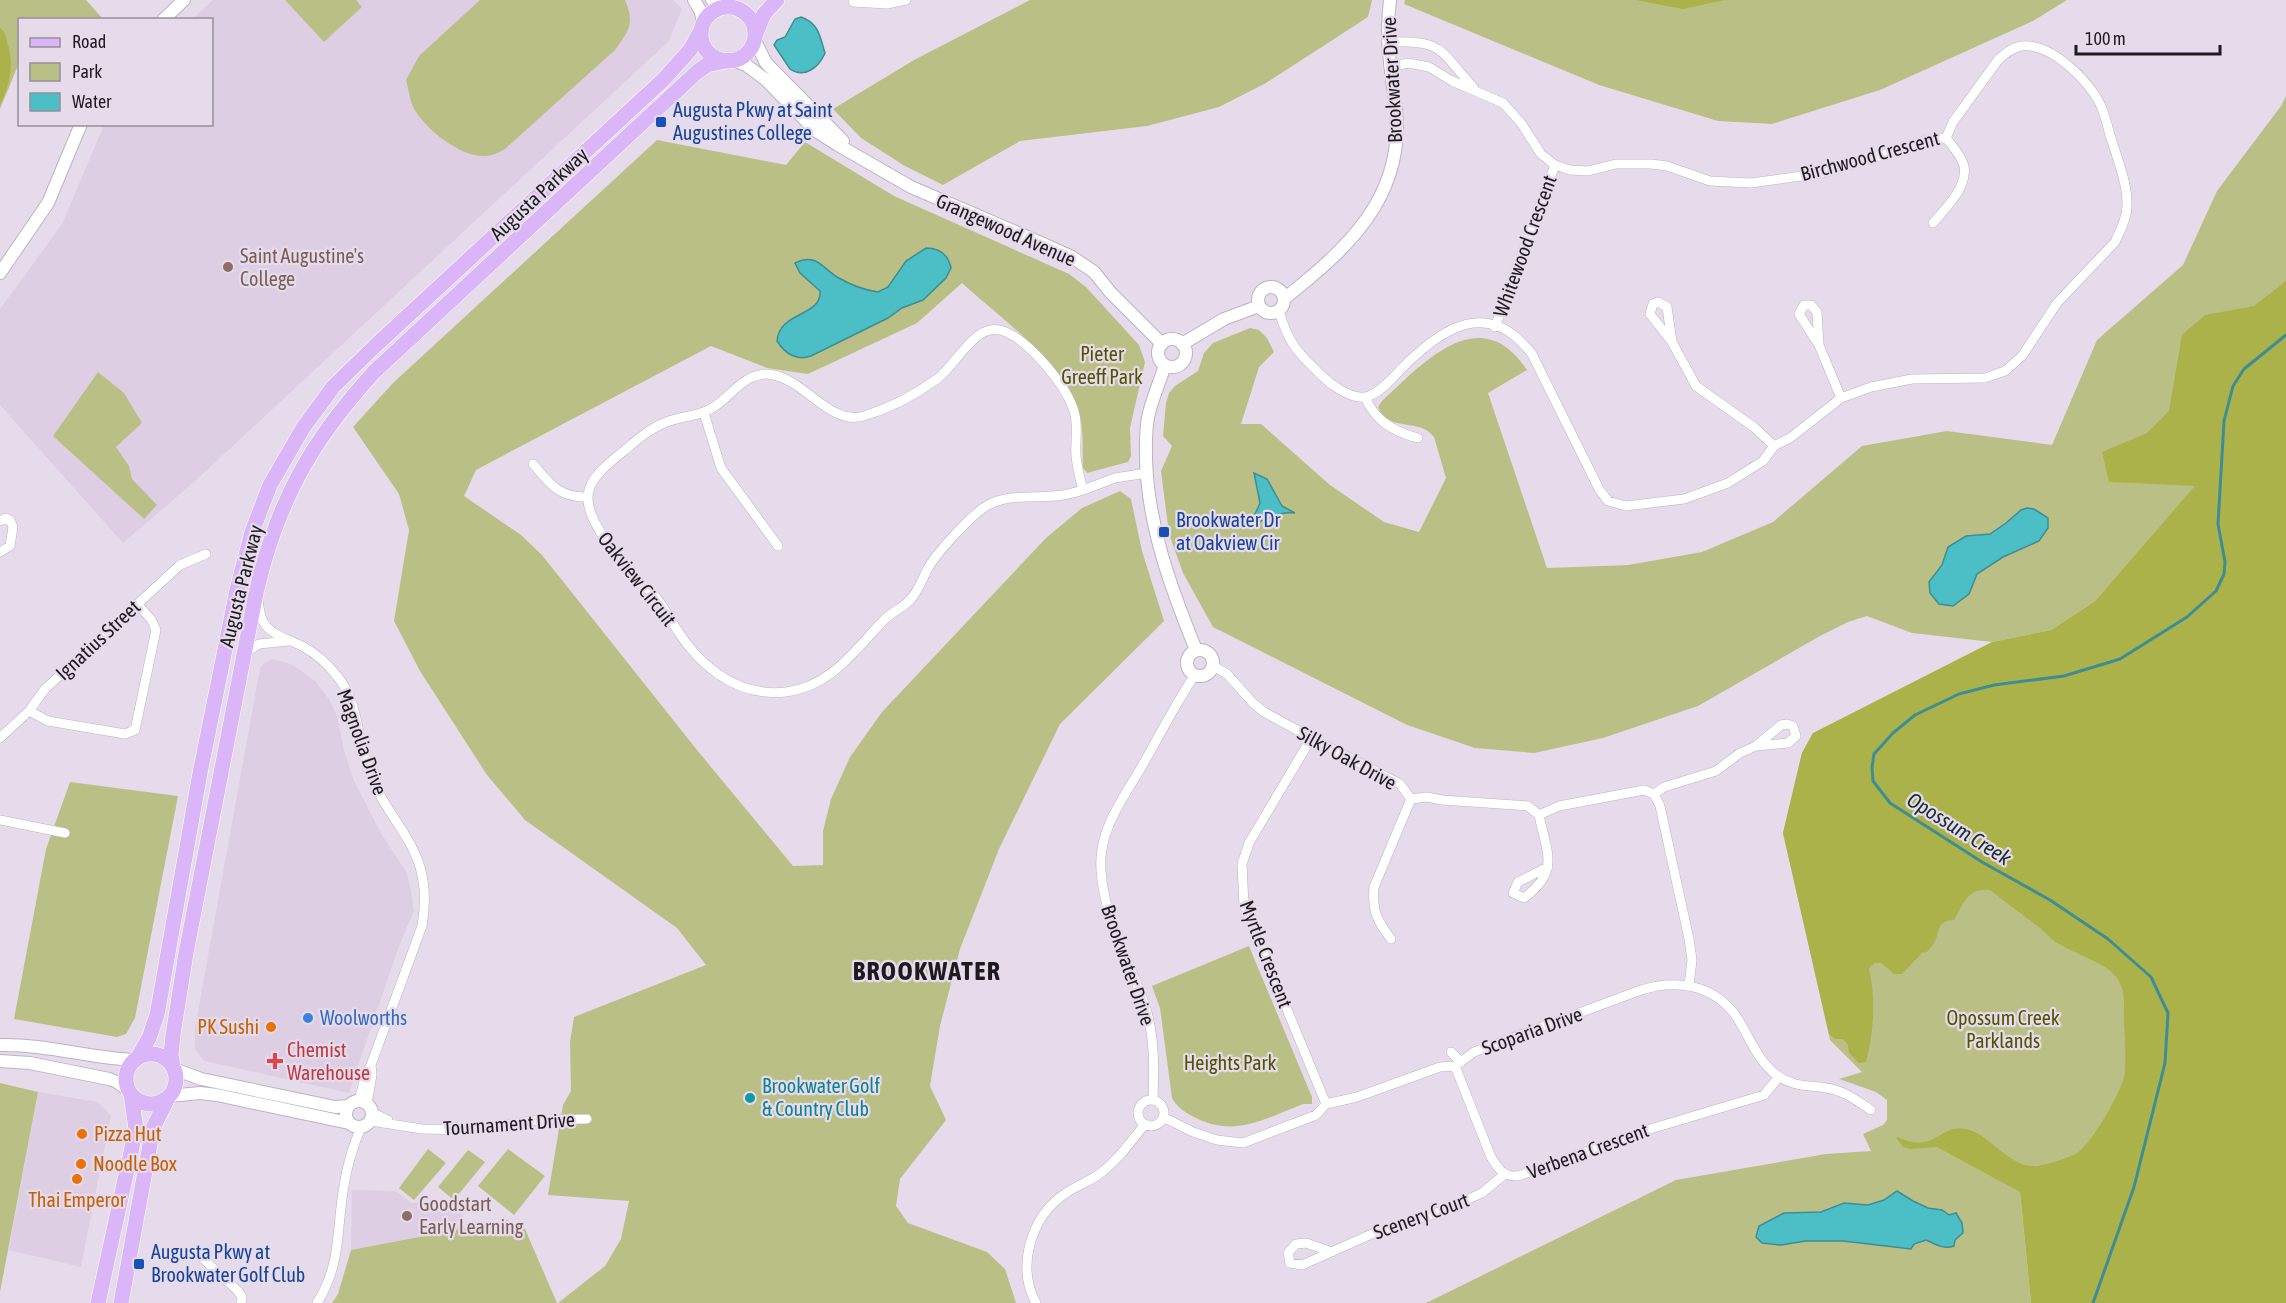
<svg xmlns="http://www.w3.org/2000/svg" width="2286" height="1303" viewBox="0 0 2286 1303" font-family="'Asap Condensed',sans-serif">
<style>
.built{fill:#decee4}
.green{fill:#bac085}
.forest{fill:#abb249}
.water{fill:#4bbec6;stroke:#3e8d94;stroke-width:1.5}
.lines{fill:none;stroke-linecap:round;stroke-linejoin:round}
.stream{stroke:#3e8d94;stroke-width:3}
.minor-casing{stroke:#bdb2c1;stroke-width:10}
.tertiary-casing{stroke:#bdb2c1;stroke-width:14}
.primary-casing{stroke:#fff;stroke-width:16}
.minor{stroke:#fff;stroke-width:9}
.tertiary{stroke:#fff;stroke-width:12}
.primary{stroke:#dab5f8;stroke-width:15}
.transit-dot{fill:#1a4fb4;stroke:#e6dbeb;stroke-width:2}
.education-dot{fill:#8d6e63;stroke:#e6dbeb;stroke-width:2}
.shop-dot{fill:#3f7fe0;stroke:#e6dbeb;stroke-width:2}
.food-dot{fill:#e8710a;stroke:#e6dbeb;stroke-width:2}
.health-dot{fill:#e0444e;stroke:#e6dbeb;stroke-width:2}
.culture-dot{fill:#0f9aa8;stroke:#e6dbeb;stroke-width:2}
.labels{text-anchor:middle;stroke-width:4.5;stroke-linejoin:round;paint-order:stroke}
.street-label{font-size:20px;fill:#1e1a20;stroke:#e6dbeb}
.transit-label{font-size:20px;fill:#164399;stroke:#e6dbeb;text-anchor:start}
.education-label{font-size:20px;fill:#785e54;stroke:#e6dbeb;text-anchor:start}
.park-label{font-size:20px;fill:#505300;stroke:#e6dbeb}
.shop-label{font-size:20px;fill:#366cbe;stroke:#e6dbeb;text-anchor:start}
.food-label{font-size:20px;fill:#c56008;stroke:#e6dbeb;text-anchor:start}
.health-label{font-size:20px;fill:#be3a42;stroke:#e6dbeb;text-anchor:start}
.culture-label{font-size:20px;fill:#0d838f;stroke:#e6dbeb;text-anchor:start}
.water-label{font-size:21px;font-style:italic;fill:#152e30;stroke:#e6dbeb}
.district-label{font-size:26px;font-weight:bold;letter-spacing:1.5px;fill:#1e1a20;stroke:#e6dbeb}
</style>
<rect width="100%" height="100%" fill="#e6dbeb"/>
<path class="built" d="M213,0h460l9,9 -13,32 -475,441 -71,61 -123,-138v-96l62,-85 42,-99 108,-1v-104l-20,-1z
M273,659l20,6 22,16 14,18 8,17 7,34 9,29 29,56 25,38 4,18 3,20 -15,35 -50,147 -145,-32 -9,-12v-21l65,-360 4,-5z
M38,1092l60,10 13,13 -30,152 -72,-17z
M352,1190l43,1 17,12 49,-4 3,29 -113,22z"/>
<path class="green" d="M0,0h86l17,19 -83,1 -1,43 -19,46z
M285,0h71l6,7 -38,35z
M480,0h145c10,23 4,31 -10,50l-110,99c-4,2 -9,5 -13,6 -26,7 -63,-23 -76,-43 -6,-8 -7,-22 -10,-32l13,-24z
M1030,0h342l-4,17 -102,66 -47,24 -72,19 -127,15 -77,44 -38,-19 -44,-28 -28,-29 81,-49z
M1405,0h662l-34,21 -153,69 -108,34 -54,-3 -119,-36 -195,-81z
M2286,96v208l-90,182 -101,115 -44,29 -59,12 -80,-9 -45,-17 -19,6 -28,14 -122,70 -95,32 -69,15 -59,-5 -68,-23 -194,-98 -30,-54 -14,-39 -8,-63 11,-25 -9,-10 3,-33 3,-10 6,-7 23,-15 6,-18 9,-10 37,-15 9,2 8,8 7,14 -15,15 -18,57h20l69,61 54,37 35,10 27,-54 -12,-41c-15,-20 -46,-4 -56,-30l4,-6c41,-38 98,-102 145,-31l-39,23 59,175 81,-3 74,-13 71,-30 89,-76 85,-15 105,14 45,-105 86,-75 34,-74 64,-85z
M657,140l129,25 19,-23 89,54 175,78 17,13 53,58 6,17 -15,66 1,28 -3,6 -41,11 -4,-5c-1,-16 1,-35 -3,-51 -9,-49 -82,-101 -118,-134l-45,40 -109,51 -41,-6 -56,-22 -235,124 -12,26 57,39 21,20 155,195 96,116 30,-1v-34l8,-32 19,-42 32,-45 164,-174 36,-30 38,-17 11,8 11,52 22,70 -104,103 -61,125 -39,100 -20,77 -10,60 16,34 -46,59 -4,27 12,17 79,29 18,17 11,34h-458l47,-37 16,-27 8,-38 -81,-6 15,-90 8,-14 -1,-49 4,-25 132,-52 -29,-37 -152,-108 -38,-45 -67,-104 -26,-50 15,-91 -10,-36 -46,-67 40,-44z
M98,372l26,21 18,30 -26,24 13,19 3,13 25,26 -13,14 -91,-83z
M1813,733l338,244v141l-131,74 11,111h-605l250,-123 150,-26 45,-3 -8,-17 20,-9 4,-5v-20l-11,-8 -37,-13 23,-7 -32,-32 -47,-207 19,-80z
M70,782l108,14 -43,222 -9,16 -9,3 -103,-18 32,-170z
M1249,946l63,151v7h-9c-39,15 -70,35 -111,12 -9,-5 -15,-9 -20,-18l-12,-90 -8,-22z
M0,1083l38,9 -38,200z
M428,1149l18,14 -32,37 -15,-12z
M508,1149l37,27 -31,39 -36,-29z
M468,1150l17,12 -31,38 -16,-13z
M507,1220l18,9 32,74h-225l6,-9 13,-44z"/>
<path class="forest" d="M1635,0h90l-42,9z
M0,28c6,5 6,10 8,17 6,21 2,40 -8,59z
M2286,281v1022h-255l-11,-111 -83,-45 -26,2 -8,-2 -7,-9 2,-1c37,18 42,-14 68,-8 25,5 43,40 72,37 11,-2 28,-7 39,-13 14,-8 47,-65 48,-81 1,-16 0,-34 -1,-50 -1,-16 3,-30 -7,-44 -10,-15 -42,-24 -58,-34 -7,-4 -12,-10 -18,-15 -16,-13 -34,-25 -51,-39 -22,-3 -26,13 -36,30 -15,1 -14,7 -18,19 -2,5 -6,9 -9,13l-5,1 -20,21h-8l-13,-11h-6l-6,5c7,31 5,63 -3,94l-7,1 -10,-10 -1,-8 -5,-6h-8l-6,-5 -46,-201 19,-80 11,-20 179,-91 59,-12 44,-29 100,-115 -86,-4 -7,-30 45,-19 22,-22 13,-76 23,-20 49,-9z"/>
<path class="water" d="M801,17c18,6 19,20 24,36 -6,14 -20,26 -35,16l-16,-24 3,-5 8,-3 10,-18z
M926,248c14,0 22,6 25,20l-5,10 -23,22 -21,8 -14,10 -77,38c-14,5 -26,-2 -34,-15 2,-30 45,-24 43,-50l-20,-18 -5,-10c22,-10 26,4 42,14 12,7 27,13 41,15l10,-5 18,-26z
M1254,473l13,6 15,27 13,7c-14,-2 -29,5 -41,12l-3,-2 9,-20z
M2027,508l7,1 14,9v10l-9,13 -36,16 -26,17 -8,20 -16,12 -14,-2 -9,-11 -1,-11 13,-17 6,-18 18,-11 24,-2 16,-11 15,-13z
M1897,1191l16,10 15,7 14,2 7,5 7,-2 6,10 1,10 -8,7 -1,6c-10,4 -19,-2 -28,-6l-12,4 -3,5 -68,-8h-37l-25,4 -19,-2 -6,-6 3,-11 25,-13 37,-1 23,-9 24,2 16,-5z"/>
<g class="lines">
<path class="stream" d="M2093,1303l41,-116 31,-124 3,-50 -17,-36 -43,-38 -58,-39 -68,-38 -92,-59 -17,-22 -1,-14 2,-13 19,-21 22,-18 44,-21 35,-9 70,-9 56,-17 67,-42 29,-26 8,-17 1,-12 -7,-38 6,-103 9,-35 11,-17 42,-34"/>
<g class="minor-casing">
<path id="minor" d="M853,2l34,2 19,-4
M1387,42c59,-2 51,8 87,46
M1933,223c12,-14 35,-36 31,-57 -2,-10 -12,-20 -18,-28
M1279,311c9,32 19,42 42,64 9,9 29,24 44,22 13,-2 28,-19 36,-28 30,-30 73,-67 115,-32 6,5 11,11 16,17l67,135 9,12 18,5 58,-7 44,-16 35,-22 11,-15 16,-8 51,-40 30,-11 41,-8 73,-1 20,-7 17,-15 35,-53 58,-61c5,-11 13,-26 12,-39 0,-20 -9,-42 -15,-62 -4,-11 -6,-24 -11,-35 -11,-25 -51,-64 -80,-60 -9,2 -17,8 -23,14l-45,62 -7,16 -19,2 -53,18 -51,15 -72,10 -41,-2 -43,-15 -16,-2h-35l-28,7 -18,-1 -15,-5 -14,-11 -20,-31 -18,-20 -51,-22 -23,-14 -21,-4 -19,4
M1495,327l60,-162
M1672,342l-5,-35 -9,-5 -5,2 -3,10 22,28 24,44 59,42 19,18
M1819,345l-2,-33 -6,-7h-7l-5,9 20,31 22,53
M1365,397c10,24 29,35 53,41
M704,413l17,55 57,78
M533,464c17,20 26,34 55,33
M1083,490c-7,2 -13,4 -20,5 -24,4 -53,-2 -75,10 -16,9 -52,48 -61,65 -5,10 -9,22 -17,30 -7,8 -19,12 -27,21 -29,30 -52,65 -97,71 -52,6 -91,-30 -115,-72 -6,-10 -11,-20 -20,-28 -6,-6 -15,-11 -21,-17 -9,-11 -16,-23 -24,-34 -30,-45 -22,-59 19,-91 12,-10 24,-21 39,-27 13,-6 27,-6 40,-11 26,-9 38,-44 70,-37 32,7 57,51 90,41 26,-8 51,-21 73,-37 20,-14 39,-61 69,-47 25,11 63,56 69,83 3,13 0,27 1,41 1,11 4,23 7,34l32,-12 32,-5
M0,521l6,-3 4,2 3,7 -3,19 -10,6
M258,601c1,7 2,16 6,22 8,13 25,16 38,23 13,7 26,18 35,30 23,27 20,67 33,99 13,33 40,59 50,92 6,21 5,39 2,59l-51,139 -5,9 -7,27
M245,653l14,-9 29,-3
M1213,666l14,8 26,29 11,9 33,18 12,12 14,2 77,40 11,15 16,-2 15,3 86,6 11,9 20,-9 85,-16 10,4 6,12 29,133 3,21 -3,25
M29,711l19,10 77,13 10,-4 21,-100 -5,-11 -14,-15
M0,738l29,-27 16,-22 135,-124 26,-11
M1309,742l-60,101 -7,21 2,41 82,199
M1654,794l10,-7 52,-16 24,-18 16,-7 25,-21 6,-1 6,2 3,10 -8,7 -32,3
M1539,815c8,39 21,56 -15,83l-11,-5 5,-11 30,-15
M0,820l65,13
M1391,939c-14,-18 -19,-28 -17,-52l37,-88
M1451,1052l10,10
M1455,1066l36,91c7,12 13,20 27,19l129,-46 117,-35 15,-18
M1153,1100c1,-30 2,-61 -7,-91 -15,-46 -42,-89 -45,-139 -3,-40 22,-71 41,-104 18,-31 33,-62 53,-91
M1138 1113a13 13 0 1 1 26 0a13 13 0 1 1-26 0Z
M367,1103l5,-28 -1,-10
M373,1113l15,7
M1163,1117l30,15 24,8 26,3 73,-28 10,-11 31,-7 83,-30 15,-1 19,-14 167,-62c35,-11 72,-6 95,26 14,21 21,45 42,60 16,11 30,9 48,12 18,2 31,13 45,22
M371,1121l51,8 51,1 63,-10 51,-1
M1332,1252l-26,-9 -10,1 -8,9 2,10 12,2 72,-32 65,-21 43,-19 23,-19
M199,1255l39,36 4,6 -1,6
M317,1303c25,-40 19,-73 27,-117 3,-20 9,-40 17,-59
M1036,1303c-20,-37 -5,-87 30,-110 10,-7 22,-11 32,-18 18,-13 33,-33 47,-51"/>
</g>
<g class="tertiary-casing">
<path id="tertiary" d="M694,0l7,12 2,13
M712,0l10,7
M163,20l21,-20
M754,39l12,24 77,78
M733,60l13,5 20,15 50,51 22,14 73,42 130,56 31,14 22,15 17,21 51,51
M0,273l48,-70 33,-79
M1258 300a13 13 0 1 1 26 0a13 13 0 1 1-26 0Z
M1285,298c62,-49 120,-101 111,-188 -5,-41 -11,-68 -6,-110
M1158 353a14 14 0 1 1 28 0a14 14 0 1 1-28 0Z
M1182,344l42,-25 35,-13
M1165,365c-5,16 -12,32 -16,48 -4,15 -3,32 -3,46 2,68 25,129 50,191
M1187 663a13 13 0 1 1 26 0a13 13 0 1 1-26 0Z
M0,1045c45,-1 90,13 135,15
M0,1061l30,2 79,16 8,3 13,9
M174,1069l27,10 134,28 14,-1
M169,1096l31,-3 17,2 132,28
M346 1114a13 13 0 1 1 26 0a13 13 0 1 1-26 0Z"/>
</g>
<g class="primary-casing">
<path id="primary" d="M701 34a27 27 0 1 1 54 0a27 27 0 1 1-54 0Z
M755,36l9,-22 13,-14
M126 1079a25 25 0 1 1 50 0a25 25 0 1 1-50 0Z
M138,1057l11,-19 8,-23 43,-242 37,-183 15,-58 18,-47 33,-57 30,-41 42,-41 288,-266 27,-30 11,-20
M173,1067l-2,-13 2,-19 13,-82 70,-360c21,-91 55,-152 118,-221l323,-300 10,-7 23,-5
M98,1303l38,-174 -5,-35
M121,1303l32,-175 15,-30"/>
</g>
<use href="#minor" class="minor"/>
<use href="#tertiary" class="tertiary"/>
<use href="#primary" class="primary"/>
</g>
<g class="transit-dot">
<rect x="655" y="116" width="12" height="12" rx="3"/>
<rect x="1158" y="526" width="12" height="12" rx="3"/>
<rect x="133" y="1258" width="12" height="12" rx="3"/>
</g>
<g class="education-dot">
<circle cx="228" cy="267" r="6"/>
<circle cx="407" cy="1216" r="6"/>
</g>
<circle class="shop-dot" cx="308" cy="1018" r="6"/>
<g class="food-dot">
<circle cx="271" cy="1027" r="6"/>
<circle cx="82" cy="1134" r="6"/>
<circle cx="81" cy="1164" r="6"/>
<circle cx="77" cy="1179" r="6"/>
</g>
<path class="health-dot" d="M272 1052h6v6h6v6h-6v6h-6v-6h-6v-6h6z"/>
<circle class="culture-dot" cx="750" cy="1098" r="6"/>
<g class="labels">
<g class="street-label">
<text transform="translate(1392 80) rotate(-93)" y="7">Brookwater Drive</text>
<text transform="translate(1870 156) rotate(-15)" y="7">Birchwood Crescent</text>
<text transform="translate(539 194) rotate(-43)" y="7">Augusta Parkway</text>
<text transform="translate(1006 230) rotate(24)" y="7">Grangewood Avenue</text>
<text transform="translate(1525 246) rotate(-70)" y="7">Whitewood Crescent</text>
<text transform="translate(637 579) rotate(52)" y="7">Oakview Circuit</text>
<text transform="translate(241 586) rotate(-76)" y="7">Augusta Parkway</text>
<text transform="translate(98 640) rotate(-43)" y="7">Ignatius Street</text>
<text transform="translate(362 742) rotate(70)" y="7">Magnolia Drive</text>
<text transform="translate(1347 758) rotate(29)" y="7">Silky Oak Drive</text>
<text transform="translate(1266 954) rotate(69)" y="7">Myrtle Crescent</text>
<text transform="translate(1128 965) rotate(71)" y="7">Brookwater Drive</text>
<text transform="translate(1532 1031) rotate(-20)" y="7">Scoparia Drive</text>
<text transform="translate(509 1124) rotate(-4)" y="7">Tournament Drive</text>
<text transform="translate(1588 1151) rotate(-20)" y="7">Verbena Crescent</text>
<text transform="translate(1421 1216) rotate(-20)" y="7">Scenery Court</text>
</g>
<g class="transit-label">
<text x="673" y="117">Augusta Pkwy at Saint<tspan x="673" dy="23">Augustines College</tspan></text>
<text x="1176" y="527">Brookwater Dr<tspan x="1176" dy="23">at Oakview Cir</tspan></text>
<text x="151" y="1259">Augusta Pkwy at<tspan x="151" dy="23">Brookwater Golf Club</tspan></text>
</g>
<g class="education-label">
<text x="240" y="263">Saint Augustine's<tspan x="240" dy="23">College</tspan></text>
<text x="419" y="1211">Goodstart<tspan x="419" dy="23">Early Learning</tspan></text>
</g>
<g class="park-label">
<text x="1102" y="361">Pieter<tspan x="1102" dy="23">Greeff Park</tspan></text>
<text x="2003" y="1025">Opossum Creek<tspan x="2003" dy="23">Parklands</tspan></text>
<text x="1230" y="1070">Heights Park</text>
</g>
<g class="shop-label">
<text x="320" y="1025">Woolworths</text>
</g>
<g class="food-label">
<text x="259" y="1034" text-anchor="end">PK Sushi</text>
<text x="94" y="1141">Pizza Hut</text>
<text x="93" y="1171">Noodle Box</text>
<text x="77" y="1207" text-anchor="middle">Thai Emperor</text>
</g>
<g class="health-label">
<text x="287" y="1057">Chemist<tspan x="287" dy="23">Warehouse</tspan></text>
</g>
<g class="culture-label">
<text x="762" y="1093">Brookwater Golf<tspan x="762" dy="23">&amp; Country Club</tspan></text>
</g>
<g class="water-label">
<text transform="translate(1959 829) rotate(32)" y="7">Opossum Creek</text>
</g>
<g class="district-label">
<text x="927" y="980">BROOKWATER</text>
</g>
</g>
<rect x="18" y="18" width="195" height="108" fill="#e6dbeb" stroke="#968e9a" stroke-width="1.5"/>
<rect x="30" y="38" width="30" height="9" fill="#dab5f8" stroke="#968e9a" stroke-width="1.5"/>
<text x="72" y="48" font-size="18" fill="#1e1a20">Road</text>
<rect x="30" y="63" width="30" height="18" fill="#bac085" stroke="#968e9a" stroke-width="1.5"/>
<text x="72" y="78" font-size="18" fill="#1e1a20">Park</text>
<rect x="30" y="93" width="30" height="18" fill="#4bbec6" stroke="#968e9a" stroke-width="1.5"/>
<text x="72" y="108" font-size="18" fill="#1e1a20">Water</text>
<path d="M2076 45v9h144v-9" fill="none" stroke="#1e1a20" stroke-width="3"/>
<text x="2085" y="45" font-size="18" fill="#1e1a20" stroke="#e6dbeb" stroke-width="4.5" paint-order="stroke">100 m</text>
</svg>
